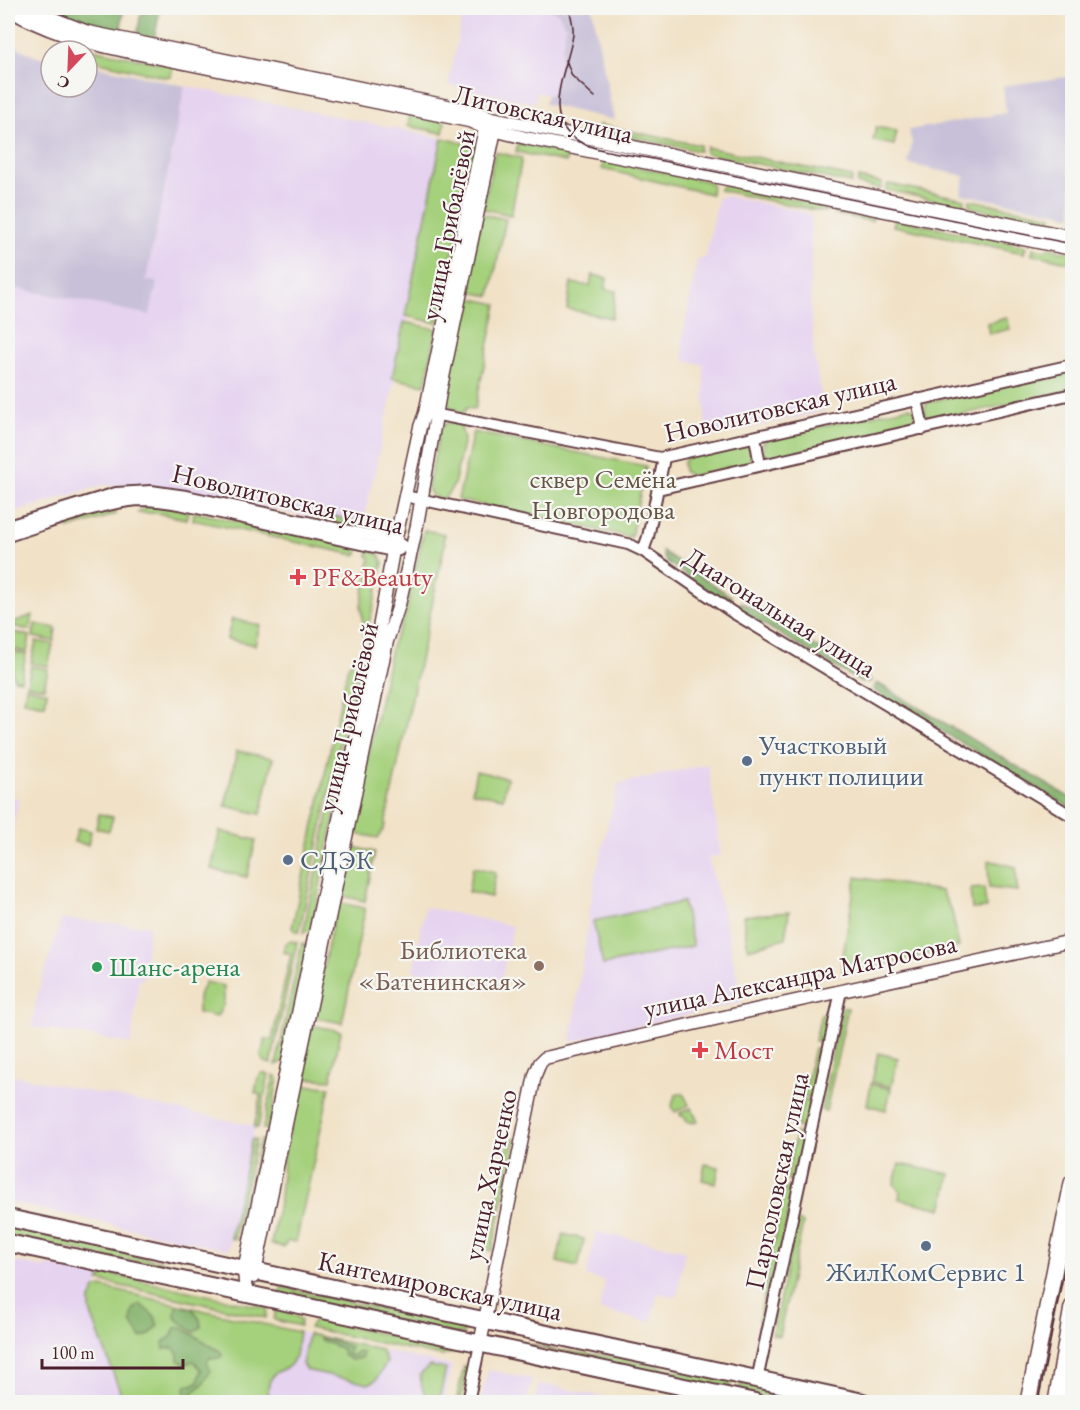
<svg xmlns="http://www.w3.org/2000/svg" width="1080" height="1410" viewBox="0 0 1080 1410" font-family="'EB Garamond',serif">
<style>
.built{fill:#e6d3f0}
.industrial{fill:#c8c0d8}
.green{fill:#a5d07c;stroke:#787854;stroke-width:1.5}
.forest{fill:#84b26c;stroke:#67684c;stroke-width:1.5}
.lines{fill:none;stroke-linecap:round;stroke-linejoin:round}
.minor-casing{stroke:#633c42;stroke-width:14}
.tertiary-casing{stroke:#633c42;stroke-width:15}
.secondary-casing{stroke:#633c42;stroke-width:18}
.primary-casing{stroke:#633c42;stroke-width:20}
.minor{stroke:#fff;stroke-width:10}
.tertiary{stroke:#fff;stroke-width:12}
.secondary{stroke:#fff;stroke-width:15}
.primary{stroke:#fff;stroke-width:16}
.tram{stroke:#4a1f2b;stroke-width:1.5}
.health-dot{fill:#e0444e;stroke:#f6f6f2;stroke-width:2}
.service-dot{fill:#5c6f8a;stroke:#f6f6f2;stroke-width:2}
.education-dot{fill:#8d6e63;stroke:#f6f6f2;stroke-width:2}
.leisure-dot{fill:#2e9e5b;stroke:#f6f6f2;stroke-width:2}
.labels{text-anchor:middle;stroke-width:4.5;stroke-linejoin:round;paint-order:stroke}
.street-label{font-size:27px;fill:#4a1f2b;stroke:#f6f6f2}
.park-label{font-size:27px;fill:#655443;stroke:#f6f6f2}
.health-label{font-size:27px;fill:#be3a42;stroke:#f6f6f2;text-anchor:start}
.service-label{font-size:27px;fill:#4e5e75;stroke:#f6f6f2;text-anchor:start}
.education-label{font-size:27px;fill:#785e54;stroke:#f6f6f2;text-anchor:end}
.leisure-label{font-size:27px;fill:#27864d;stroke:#f6f6f2;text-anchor:start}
</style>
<rect width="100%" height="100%" fill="#f6f6f2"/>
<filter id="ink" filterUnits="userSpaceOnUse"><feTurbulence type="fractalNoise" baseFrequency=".0167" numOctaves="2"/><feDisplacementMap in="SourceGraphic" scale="12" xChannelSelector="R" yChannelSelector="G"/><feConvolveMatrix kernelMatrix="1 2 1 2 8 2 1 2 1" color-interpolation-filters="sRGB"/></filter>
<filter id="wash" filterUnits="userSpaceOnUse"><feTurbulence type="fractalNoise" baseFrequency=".008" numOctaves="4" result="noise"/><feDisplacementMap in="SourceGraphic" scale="24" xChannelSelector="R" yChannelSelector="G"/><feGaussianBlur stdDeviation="1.35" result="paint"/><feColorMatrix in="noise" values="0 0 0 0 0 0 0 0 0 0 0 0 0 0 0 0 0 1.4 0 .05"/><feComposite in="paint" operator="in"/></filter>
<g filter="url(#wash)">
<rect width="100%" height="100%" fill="#f1e2c7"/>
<path class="built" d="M464,8h83l11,5 8,13 -7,41 -8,29 -14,-4 -3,11 -86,-18z
M185,86l257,52 -37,196 -43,194 -198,-41 -12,-1 -49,-1 -95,29v-187l7,-39 141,-6 -10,-2z
M725,196l75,15 11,4 -1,86 4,54 10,56 -118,27 -3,-74 -19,-3 -2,-21 15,-79 9,-4 12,-59z
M708,764l13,91 -13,3 18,67 16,77 -171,40 23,-161 24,-97z
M8,796l11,2 -11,55z
M425,907l88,19 -13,61 -87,-16z
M61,919l88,7 -6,54h-4l-8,64 -52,-10 -47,-7 5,-31z
M8,1074l247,52 -27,124 -220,-48z
M596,1232l89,18 -8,47 -19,-4 -7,29 -52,-12 6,-29 -19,-5z
M8,1260l38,8 1,-3 54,12 -11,23v11l34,91h-116z
M282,1328l170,38 -8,36h-250z
M488,1370l44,9 -5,23h-46z
M539,1384l17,3 71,15h-92z"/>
<path class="industrial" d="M547,8h45l22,112 -69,-16 2,-9h4l8,-28 7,-41 -8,-13z
M8,42l26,14 17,4v27h36v-23l98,22 -39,194 11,2 -7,33 -134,-27 -8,39z
M1072,76v149h-2l2,-9 -15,-4 -96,-18 4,-18 -57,-12 4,-21 -3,-13 97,-17 -3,-27z"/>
<path class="green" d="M59,40l24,7 90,19 -2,10 -7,1 -77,-18v-8h-36z
M410,115l35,7 -2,11 -35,-7z
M598,125l102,20 -1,6 -102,-21z
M876,127l21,4 -3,14 -21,-4z
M442,138l34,8 -38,177 -33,-7z
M518,143l50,10 -2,9 -50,-10z
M706,147l146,30 -1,6 -146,-30z
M495,152l27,6 -11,57 -28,-6z
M604,160l103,21 5,4 -1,9 -109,-25z
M858,178l24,5 -1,6 -24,-5z
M888,184l77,15 -2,7 -77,-16z
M723,185l103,21 -1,6 -106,-22z
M970,200l82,16 -1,7 -82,-16z
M835,207l38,8 -1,6 -39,-7z
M482,214l24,5 -16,77 -24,-5z
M895,219l131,27 -2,7 -131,-27z
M1033,248l13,2 2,-2 24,5v10l-40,-9z
M592,275l15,3 -2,11 11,2 -4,27 -45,-9 4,-26 19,3z
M465,297l32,7 -22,105 -9,-1 -3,6 -13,-7 -5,-11z
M1007,318l3,11 -21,5 -2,-11z
M404,322l33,7 -12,56 -33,-7z
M1072,370v20l-140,31 -6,-4 -2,-9 4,-6z
M909,407l5,2 2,13 -3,4 -142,31 -7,-3 -1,-11 5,-5z
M451,422l9,2 4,15 -10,46 -10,14c-9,-1 -15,-3 -16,-13l12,-56 6,-7z
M473,432l173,34 -15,71 -173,-37z
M744,444l6,4 2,9 -4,6 -56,13 -8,-4 -1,-9 4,-6z
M148,504l40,7 -2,8 -29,-6h-19z
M114,509l2,5 -48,15 -1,-6z
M194,512l165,36 -1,6 -3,1 -162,-35z
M333,516l29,7 3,6 -30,-6z
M424,530l21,4 -2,8 2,1 -61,286 -6,9 -26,-5 40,-189 13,-27z
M369,550l10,4 4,8 -11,51 -8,24 -3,-32 9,-45 -2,-4z
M33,615l-3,15 -22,-5v-1z
M232,619l28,6 -5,20 -28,-6z
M35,624l21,4 -2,13 -21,-4z
M9,631l21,5 -3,16 -19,-4z
M36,641l17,3 -5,22 -17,-3z
M10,651l16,3 -5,26 -7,-1 -6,-20z
M363,651l5,2 -57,277 -8,3z
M359,654l-60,278 -4,-1 -3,-3 56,-262z
M31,666l17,3 -4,19 -17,-3z
M26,687l21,5 -2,13 -21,-4z
M237,751l36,7 -12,56 -36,-8z
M476,771l31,7 -4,20 -31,-6z
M99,814l14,3 -4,14 -13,-3z
M78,828l13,3 -3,14 -14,-3z
M220,831l36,9 -9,37 -36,-8z
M349,846l26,6 -10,49 -26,-6z
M988,860l28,7 1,24 -28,-3z
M473,867l23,5 -5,25 -23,-5z
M856,877l85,14 11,21 7,35 -116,26 -1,-11z
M984,888l2,20 -14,1 -2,-20z
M337,902l27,6v7l-22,108 -29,-6z
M683,902l10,44 -90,19 -10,-44z
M789,912l-4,26 -37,11 -5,-33z
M289,941l8,1 -26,122 -8,-3 -2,-5 4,-17 7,1 19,-86 -8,-2 2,-7z
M302,943l5,3 -24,116 -7,3z
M205,982l19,4v17l-7,14 -19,-4v-16z
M842,1007l6,1 -22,103 -5,-1z
M821,1014l9,2 -6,27 -9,-2z
M311,1025l30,6 -10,49 -30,-2z
M814,1048l8,2 -9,48 -9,-2z
M878,1053l20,5 -7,29 -19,-5z
M262,1073l7,1 -11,54h-4l7,-33 -6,-2 3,-15z
M274,1075l4,3 -9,52 -6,-1z
M871,1084l20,5 -5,21 -19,-5z
M299,1085l31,2 -34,155 -8,-1 -5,6 -12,-3 9,-47 3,-37z
M683,1093l6,12 -14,7 -3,-6 3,-11z
M803,1100l9,2 -6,27 -9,-2z
M691,1108l7,13 -4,2 -8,-2v-3l-6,-3v-2z
M796,1133l9,2 -10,47 -8,-2z
M510,1138l6,1 -24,112 -6,-1z
M252,1139l4,1 -22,99 -4,-1z
M260,1140l6,2 -16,52 -9,46h-3z
M705,1164l14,3 -3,16 -14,-3z
M899,1164l51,10 -8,35 -43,-10 1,-8 -6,-7z
M785,1188l8,1 -28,132 -6,-1z
M797,1221l6,2 -24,113 -7,-2z
M8,1227l225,50v2l-75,-16 -43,-4 -107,-24z
M563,1234l21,5 -6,28 -21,-5z
M105,1273l162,35 -1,10 -167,-37z
M101,1287l198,45c-2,9 -2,25 -8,32 -4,5 -3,3 -8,5 -14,6 -17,18 -13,32l-17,1 -19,-4 -15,4h-95l-34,-91v-11l5,-11z
M282,1287l183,41 -2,7 -183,-40z
M276,1310l19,5 6,6 -1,5 -26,-6z
M315,1320h3l138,30 -1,2 -14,4 -132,-28z
M308,1334l73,16 6,12 -11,18 -7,4 -63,-14 -4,-6z
M493,1338l68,13 47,5 123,26 -2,7z
M429,1366l17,3 -7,31c-18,-4 -16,-9 -19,-25z
M464,1366l4,1 -7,35h-5z
M740,1384l91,18h-36l-56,-11z"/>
<path class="forest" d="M39,8h81l3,6 -3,20 -26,-5z
M147,8h13l-6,34 -17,-4 3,-21z
M662,551l70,46 -2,3 -6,1 -56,-38 -4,-5z
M741,602l130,78 -2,3 -5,-3 -2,3 -119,-71 -3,-4z
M877,683l195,116v10l-199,-119z
M140,1304l15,13 3,9 -9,9 -8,3 -10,-16 2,-12z
M180,1305l13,4 7,11 1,7 -7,5 -19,-14 1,-11z
M181,1327l40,25 1,4 -3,2h-10l-2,6 4,6 -8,14 -17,15 -1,-11 2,-4 5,1 6,-3 3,-12 -7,-9 -10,3 -6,-4v-7l-4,-5 -10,1 -1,-7 8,-5 4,-9z
M321,1337l29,10 -2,7 4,2 6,-5 5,1 -2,6 -10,2 -8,-5 -1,-6 -21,-9 -2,-2z"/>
</g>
<g filter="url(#ink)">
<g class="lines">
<g class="minor-casing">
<path id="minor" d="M917,399l6,30
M428,413l232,45 412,-93
M755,437l5,28
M658,489l414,-95
M405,496l223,48 15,7 89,61 340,204
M8,526l108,-33 35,-2 35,5 182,39 27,6 16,9
M8,536c38,-12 91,-33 130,-36 16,0 31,2 46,5l209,46 6,-1
M643,551l5,-14 16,-79
M757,1380l84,-389
M468,1402l12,-58"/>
</g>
<g class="tertiary-casing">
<path id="tertiary" d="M26,8l62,24 39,8 345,71 20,7 580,119
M8,9c36,22 76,33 117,42l344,70 16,7 45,11 542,110
M254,1277l133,-636 12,-36 18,-80 24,-138 54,-257 -3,-12
M246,1294l-2,-24 133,-631 16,-88 27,-124 5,-14 60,-285 7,-10
M480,1344l55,-269 5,-12 5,-5 205,-47 322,-70"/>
</g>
<g class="secondary-casing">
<path id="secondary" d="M1028,1402l44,-219
M1056,1402l16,-95"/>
</g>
<g class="primary-casing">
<path id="primary" d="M8,1218l855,184
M8,1243l747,159"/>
</g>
<use href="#minor" class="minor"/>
<use href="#tertiary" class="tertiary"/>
<use href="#secondary" class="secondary"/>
<use href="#primary" class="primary"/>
<path class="tram" d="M569,8c2,8 5,18 4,27 -5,34 -35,85 7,107 20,10 46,12 68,16l424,86
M566,60l6,16 23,21
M1038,1402l34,-171"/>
</g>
</g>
<g class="health-dot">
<path d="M295 568h6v6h6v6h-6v6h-6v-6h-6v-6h6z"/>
<path d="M697 1041h6v6h6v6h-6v6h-6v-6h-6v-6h6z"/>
</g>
<g class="service-dot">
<circle cx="747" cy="761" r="6"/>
<circle cx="288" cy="860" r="6"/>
<circle cx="926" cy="1246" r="6"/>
</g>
<circle class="education-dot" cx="539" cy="966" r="6"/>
<circle class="leisure-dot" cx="97" cy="967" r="6"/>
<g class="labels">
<g class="street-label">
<text transform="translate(543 114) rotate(13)" y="9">Литовская улица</text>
<text transform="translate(448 225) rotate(-79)" y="9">улица Грибалёвой</text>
<text transform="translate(780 407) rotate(-13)" y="9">Новолитовская улица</text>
<text transform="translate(288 499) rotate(13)" y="9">Новолитовская улица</text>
<text transform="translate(780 612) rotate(32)" y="9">Диагональная улица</text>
<text transform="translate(348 717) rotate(-77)" y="9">улица Грибалёвой</text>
<text transform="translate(800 976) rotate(-12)" y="9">улица Александра Матросова</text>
<text transform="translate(490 1175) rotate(-78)" y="9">улица Харченко</text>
<text transform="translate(777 1181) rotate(-78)" y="9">Парголовская улица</text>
<text transform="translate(440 1286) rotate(12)" y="9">Кантемировская улица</text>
</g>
<g class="park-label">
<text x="603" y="488">сквер Семёна<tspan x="603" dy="31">Новгородова</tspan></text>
</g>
<g class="health-label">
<text x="312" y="586">PF&amp;Beauty</text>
<text x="714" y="1059">Мост</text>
</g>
<g class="service-label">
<text x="759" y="754">Участковый<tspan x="759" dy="31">пункт полиции</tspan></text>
<text x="300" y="869">СДЭК</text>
<text x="926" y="1281" text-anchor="middle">ЖилКомСервис 1</text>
</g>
<g class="education-label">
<text x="527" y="959">Библиотека<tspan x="527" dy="31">«Батенинская»</tspan></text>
</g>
<g class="leisure-label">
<text x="109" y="976">Шанс-арена</text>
</g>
</g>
<rect width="1080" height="1410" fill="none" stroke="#f6f6f2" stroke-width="30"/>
<g transform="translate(69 69) rotate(203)"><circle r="28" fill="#f6f6f2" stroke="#b1a0a2" stroke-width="1.5"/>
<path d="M0-4.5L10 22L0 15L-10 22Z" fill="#d1495b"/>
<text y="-9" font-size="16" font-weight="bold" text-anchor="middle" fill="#4a1f2b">С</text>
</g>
<path d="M42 1359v9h141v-9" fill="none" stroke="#4a1f2b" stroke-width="3"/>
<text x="51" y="1359" font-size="18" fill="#4a1f2b" stroke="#f6f6f2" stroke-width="4.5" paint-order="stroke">100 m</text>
</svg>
